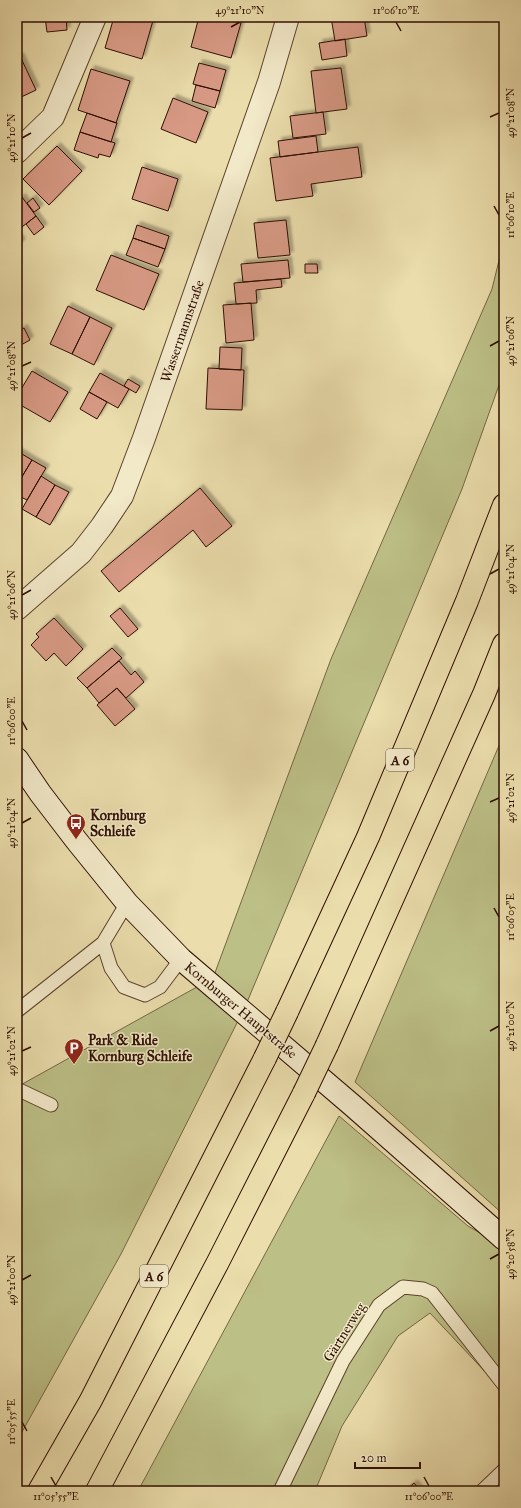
<svg xmlns="http://www.w3.org/2000/svg" width="521" height="1508" viewBox="0 0 521 1508" font-family="'IM FELL Great Primer',serif">
<style>
.green{fill:#bcbf86;stroke:#756644}
.building{fill:#d89a85;stroke:#2e0e01;filter:url(#shadow)}
.lines{fill:none;stroke-linecap:round;stroke-linejoin:round}
.lane-casing{stroke:#5d422c;stroke-width:15}
.street-casing{stroke:#5d422c;stroke-width:24}
.secondary-casing{stroke:#2e0e01;stroke-width:24}
.highway-casing{stroke:#2e0e01;stroke-width:24}
.lane{stroke:#f2e9c9;stroke-width:13}
.street{stroke:#f2e9c9;stroke-width:22}
.secondary{stroke:#f2e9c9;stroke-width:22}
.highway{stroke:#ebddac;stroke-width:22}
.highway-bridge-casing{stroke:#2e0e01;stroke-width:24;stroke-linecap:butt}
.highway-bridge{stroke:#ebddac;stroke-width:22}
.ticks{fill:none;stroke:#2e0e01;stroke-width:1.5}
.labels{text-anchor:middle;stroke-width:3;stroke-linejoin:round;paint-order:stroke}
.shield{fill:#f2e9c9;stroke:#69503d;stroke-width:1}
.shield-label{font-size:13px;font-weight:bold;fill:#2e0e01}
.street-label{font-size:14px;fill:#2e0e01;stroke:#f2e9c9}
.poi-label{font-size:14px;font-weight:bold;fill:#2e0e01;stroke:#f2e9c9;text-anchor:start}
.neatline{fill:none;stroke:#2e0e01;stroke-width:1.5}
.ticks-label{font-size:10px;text-anchor:middle;fill:#2e0e01}
</style>
<defs>
<filter id="shadow"><feDropShadow dx="3.5" dy="-3.5" stdDeviation="1" flood-color="#0004"/></filter>
</defs>
<rect width="100%" height="100%" fill="#ebddac"/>
<filter id="stains"><feTurbulence type="fractalNoise" baseFrequency=".005" numOctaves="4"/><feColorMatrix values="0 0 0 0 .2 0 0 0 0 .09 0 0 0 0 .02 0 0 0 .5 -.17"/></filter>
<radialGradient id="worn" r=".72"><stop offset=".6" stop-color="#630" stop-opacity="0"/><stop offset="1" stop-color="#630" stop-opacity=".3"/></radialGradient>
<path class="green" d="M504,240v131l-42,118 -217,518 -124,247 -104,187v-354l196,-109 118,-319 161,-370z
M504,734v481l-149,-133z
M339,1116l129,110 36,21v145l-74,-79 -32,23 -56,90 -27,65h-177z"/>
<path class="building" d="M45,17h21l1,13 -20,2z
M114,17h40l-12,42 -37,-11z
M199,17h19l23,6 -10,35 -40,-11z
M331,17h33l3,19 -32,5z
M345,39l2,17 -25,4 -3,-17z
M20,56l16,34 -19,9v-42z
M199,63l27,7 -6,21 -27,-7z
M341,68l6,41 -31,4 -5,-42z
M91,69l39,12 -14,42 -38,-13z
M196,85l24,6 -5,17 -23,-7z
M173,98l35,14 -12,31 -35,-14z
M323,112l3,22 -33,4 -3,-22z
M87,113l30,10 -6,19 -31,-10z
M80,132l35,11 -5,14 -11,-3 -1,4 -24,-8z
M316,136l2,16 -38,5 -2,-16z
M57,146l25,25 -33,34 -26,-26z
M358,147l4,30 -51,7 2,12 -37,5 -6,-43z
M142,167l36,12 -10,32 -36,-12z
M22,197l14,19 -18,14 -1,-29z
M33,198l7,10 -6,4 -7,-9z
M36,216l8,11 -10,8 -8,-11z
M286,220l4,35 -32,3 -4,-35z
M137,225l32,11 -4,13 -32,-11z
M17,235l5,7 -5,5z
M133,238l32,11 -7,18 -32,-12z
M111,255l48,19 -15,36 -48,-20z
M288,260l2,18 -47,4 -2,-18z
M305,264h12l1,9h-13z
M281,279l1,8 -26,3 1,13 -21,1 -2,-21z
M251,303l3,37 -28,3 -3,-38z
M68,306l22,11 -18,37 -22,-10z
M90,317l22,11 -18,37 -22,-11z
M24,328l6,12 -9,5 -4,-7v-6z
M220,347l22,1 -1,22 -22,-1z
M208,368l36,2 -2,40 -36,-1z
M32,371l36,21 -18,30 -33,-19v-7z
M100,373l29,16 -11,19 -29,-16z
M128,379l12,7 -4,7 -12,-7z
M89,392l18,10 -10,17 -17,-10z
M17,451l15,9 -15,25z
M32,460l14,8 -19,32 -10,-5v-10z
M41,476l14,9 -19,32 -14,-8z
M55,485l14,7 -19,33 -14,-8z
M200,488l32,38 -26,21 -13,-17 -74,62 -18,-21z
M120,608l18,21 -10,8 -18,-21z
M54,618l29,31 -17,17 -12,-13 -8,8 -15,-16 8,-8 -3,-3z
M112,648l10,10 -35,30 -10,-10z
M119,661l12,14 4,-4 9,11 -18,16 -9,-10 -18,15 -12,-15z
M117,688l18,21 -20,17 -18,-21z
M414,1483l7,8h-16z"/>
<g class="lines">
<g class="lane-casing">
<path id="lane" d="M103,943l8,25 13,19 21,8 15,-8 21,-28
M17,1011l86,-68 24,-40
M17,1089l34,16
M280,1491l63,-130 36,-56 24,-18 20,2 9,4 72,92
M482,1491l22,-21"/>
</g>
<g class="street-casing">
<path id="street" d="M17,152l36,-35 42,-100
M17,609l64,-56 21,-27 20,-30 22,-58 125,-356 19,-65"/>
</g>
<g class="secondary-casing">
<path id="secondary" d="M17,759l23,34 36,47 51,63 54,56 171,146 152,134"/>
</g>
<g class="highway-casing">
<path id="highway" d="M287,1012l81,-175 99,-236 37,-96
M327,1045l157,-351 20,-50
M39,1491l52,-91 174,-342
M97,1491l121,-229 86,-169"/>
</g>
<use href="#lane" class="lane"/>
<use href="#street" class="street"/>
<use href="#secondary" class="secondary"/>
<use href="#highway" class="highway"/>
<g class="highway-bridge-casing">
<path id="highway-bridge" d="M265,1058l22,-46
M304,1093l23,-48"/>
</g>
<use href="#highway-bridge" class="highway-bridge"/>
</g>
<path class="ticks" d="M396,22l5,9M231,27l9,-5M490,117l9,-4M22,138l9,-5M494,206l5,9M490,346l9,-5M22,366l9,-4M490,574l9,-5M22,595l9,-5M22,721l5,9M490,802l9,-4M22,823l9,-5M494,908l5,9M490,1031l9,-5M22,1051l9,-4M490,1259l9,-5M22,1280l9,-5M22,1422l5,9M51,1477l5,9M424,1477l5,9"/>
<defs>
<g id="bus-pin" transform="scale(1)"><path d="M0 17L-7.5 6A9.5 9.5 0 1 1 7.5 6Z" fill="#8f2418" stroke="#f2e9c9"/><path d="M-5-6H5V4H4V6H2V4H-2V6H-4V4H-5ZM-3.5-4V0h7V-4ZM-3.5 1.2v1.5H-2V1.2ZM2 1.2v1.5H3.5V1.2Z" fill="#fff"/></g>
<g id="parking-pin" transform="scale(1)"><path d="M0 17L-7.5 6A9.5 9.5 0 1 1 7.5 6Z" fill="#8f2418" stroke="#f2e9c9"/><path d="M-3.5-5.5H1a3.5 3.5 0 0 1 0 7H-1V5.5H-3.5ZM-1-3.4V-.6H.8a1.4 1.4 0 0 0 0-2.8Z" fill="#fff"/></g>
</defs>
<g fill-rule="evenodd">
<use href="#bus-pin" x="76" y="823"/>
<use href="#parking-pin" x="74" y="1048"/>
</g>
<g class="labels">
<g class="shield">
<rect x="386" y="749" width="28" height="22" rx="3"/>
<rect x="140" y="1265" width="28" height="22" rx="3"/>
</g>
<g class="shield-label">
<text x="400" y="765">A 6</text>
<text x="154" y="1281">A 6</text>
</g>
<g class="street-label">
<text transform="translate(182 331) rotate(-71)" y="5">Wassermannstraße</text>
<text transform="translate(241 1010) rotate(40)" y="5">Kornburger Hauptstraße</text>
<text transform="translate(344 1332) rotate(-58)" y="5">Gärtnerweg</text>
</g>
<g class="poi-label">
<text x="90" y="820">Kornburg<tspan x="90" dy="16">Schleife</tspan></text>
<text x="88" y="1045">Park &amp; Ride<tspan x="88" dy="16">Kornburg Schleife</tspan></text>
</g>
</g>
<rect width="521" height="1508" fill="none" stroke="#ebddac" stroke-width="44"/>
<path d="M355 1462v6h65v-6" fill="none" stroke="#2e0e01" stroke-width="2"/>
<text x="361" y="1462" font-size="12" fill="#2e0e01" stroke="#f2e9c9" stroke-width="3" paint-order="stroke">20 m</text>
<rect x="22" y="22" width="477" height="1464" class="neatline"/>
<g class="ticks-label">
<text x="240" y="14">49°21'10"N</text>
<text x="396" y="14">11°06'10"E</text>
<text transform="translate(510 113) rotate(-90)" y="4">49°21'08"N</text>
<text transform="translate(11 138) rotate(-90)" y="4">49°21'10"N</text>
<text transform="translate(510 215) rotate(-90)" y="4">11°06'10"E</text>
<text transform="translate(510 341) rotate(-90)" y="4">49°21'06"N</text>
<text transform="translate(11 366) rotate(-90)" y="4">49°21'08"N</text>
<text transform="translate(510 569) rotate(-90)" y="4">49°21'04"N</text>
<text transform="translate(11 595) rotate(-90)" y="4">49°21'06"N</text>
<text transform="translate(11 721) rotate(-90)" y="4">11°06'00"E</text>
<text transform="translate(510 798) rotate(-90)" y="4">49°21'02"N</text>
<text transform="translate(11 823) rotate(-90)" y="4">49°21'04"N</text>
<text transform="translate(510 917) rotate(-90)" y="4">11°06'05"E</text>
<text transform="translate(510 1026) rotate(-90)" y="4">49°21'00"N</text>
<text transform="translate(11 1051) rotate(-90)" y="4">49°21'02"N</text>
<text transform="translate(510 1254) rotate(-90)" y="4">49°20'58"N</text>
<text transform="translate(11 1280) rotate(-90)" y="4">49°21'00"N</text>
<text transform="translate(11 1422) rotate(-90)" y="4">11°05'55"E</text>
<text x="56" y="1500">11°05'55"E</text>
<text x="429" y="1500">11°06'00"E</text>
</g>
<rect width="100%" height="100%" filter="url(#stains)"/>
<rect width="100%" height="100%" fill="url(#worn)"/>
</svg>
